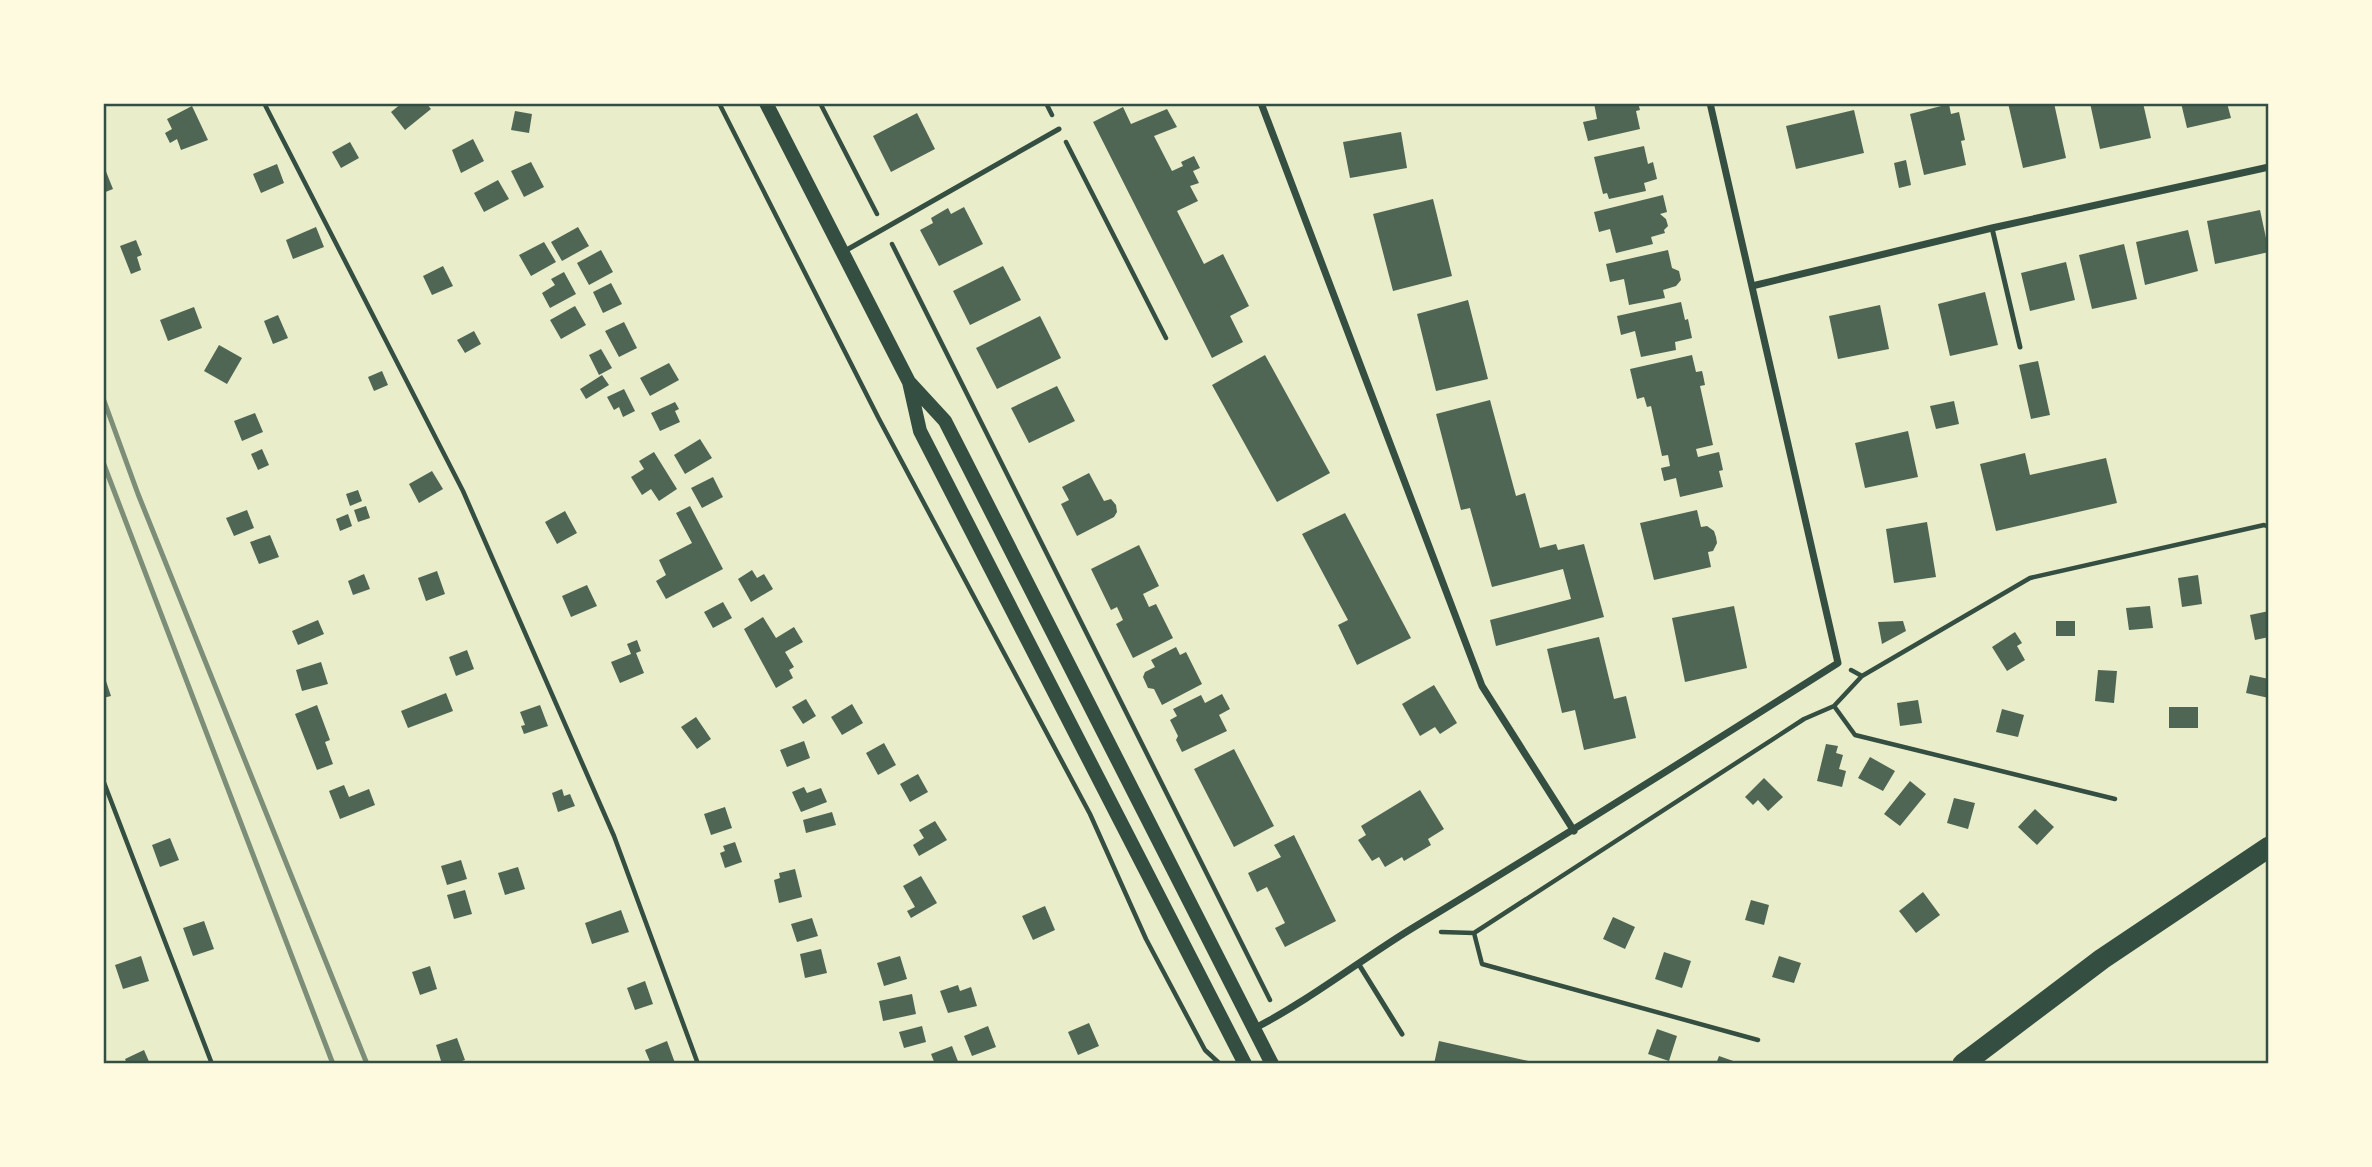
<svg xmlns="http://www.w3.org/2000/svg" width="2372" height="1167" viewBox="0 0 2372 1167" font-family="'Public Sans',sans-serif">
<style>
.building{fill:#4f6655}
.lines{fill:none;stroke-linecap:round;stroke-linejoin:round}
.path{stroke:#344e41;stroke-width:4.5}
.service{stroke:#344e41;stroke-width:5}
.minor{stroke:#344e41;stroke-width:7}
.secondary{stroke:#344e41;stroke-width:14}
.motorway{stroke:#344e41;stroke-width:21}
.rail{stroke:#7c8e77;stroke-width:5}
.neatline{fill:none;stroke:#344e41;stroke-width:2.5}
</style>
<rect width="100%" height="100%" fill="#e9edc9"/>
<path class="building" d="M402,103h24l5,6 -26,21 -14,-18z
M1594,103h44l2,7 -4,1 4,18 -52,12 -5,-19 14,-3z
M2008,103h46l12,55 -43,10z
M2090,103h53l8,35 -51,11z
M2181,103h46l4,15 -44,10z
M1949,104l2,10 8,-2 6,28 -4,1 5,24 -42,10 -14,-61z
M192,106l16,34 -27,10 -4,-11 -7,4 -5,-10 7,-4 -5,-10z
M1123,107l8,17 36,-15 10,18 -23,9 18,35 11,-5 -2,-4 13,-6 6,12 -7,3 6,12 -9,3 8,15 -21,10 27,53 19,-10 26,52 -19,10 13,26 -31,16 -119,-236z
M1854,110l10,43 -68,16 -10,-43z
M515,111l17,3 -3,19 -18,-3z
M917,113l18,36 -44,23 -18,-36z
M1401,132l6,36 -57,10 -7,-36z
M473,139l11,22 -23,12 -9,-23z
M350,142l9,16 -18,10 -9,-16z
M1644,146l4,18 5,-2 4,17 -13,4 2,8 -37,8 -2,-6 -4,1 -9,-37z
M1906,160l5,25 -12,3 -5,-25z
M531,162l13,25 -20,10 -13,-26z
M103,164l10,25 -10,4z
M277,164l7,19 -23,10 -8,-19z
M498,180l11,19 -25,13 -10,-19z
M1663,195l4,17 -7,2 6,5 2,7 -4,4 1,3 -14,4 2,7 -37,9 -6,-24 -11,3 -5,-20z
M1433,199l19,77 -59,15 -20,-77z
M964,207l19,37 -44,22 -19,-36 13,-7 -2,-5 17,-10 3,6z
M2260,210l9,42 -54,12 -8,-43z
M316,227l8,20 -31,12 -7,-19z
M578,227l11,19 -27,15 -11,-19z
M2188,230l10,41 -53,14 -9,-43z
M136,240l6,15 -5,2 4,13 -10,4 -11,-28z
M544,242l12,20 -25,14 -12,-21z
M2124,244l13,55 -45,10 -13,-54z
M601,250l12,22 -24,13 -12,-22z
M1668,250l4,18 7,3 2,9 -5,6 -13,4 2,8 -36,7 -5,-26 -14,3 -4,-18z
M2066,262l9,38 -45,11 -9,-38z
M443,266l10,20 -21,9 -9,-19z
M1003,266l18,34 -51,25 -17,-34z
M564,272l12,22 -26,14 -8,-15 13,-8 -4,-6z
M611,283l11,21 -19,9 -10,-21z
M1985,292l13,53 -48,11 -12,-52z
M1468,300l20,79 -52,12 -19,-77z
M1681,302l4,18 3,-1 4,19 -17,4 1,8 -35,7 -6,-26 -14,4 -4,-19z
M1880,305l9,44 -51,10 -9,-43z
M575,306l11,19 -25,14 -11,-19z
M194,307l8,21 -34,13 -8,-21z
M278,315l10,23 -15,6 -9,-23z
M1040,316l21,42 -64,31 -21,-41z
M624,322l13,26 -18,9 -14,-26z
M474,331l7,13 -16,9 -8,-13z
M219,345l23,13 -15,26 -23,-13z
M601,349l11,19 -13,7 -10,-20z
M1265,355l65,118 -53,29 -65,-117z
M1692,355l4,17 6,-1 1,4 2,10 -5,1 13,59 -17,4 2,8 21,-5 4,18 -4,1 4,16 -43,10 -4,-19 -12,3 -3,-13 9,-2 -2,-11 -6,1 -11,-50 -4,1 -3,-10 -7,2 -7,-30z
M2038,361l12,54 -19,4 -12,-54z
M669,363l10,17 -29,16 -10,-18z
M382,371l6,14 -14,6 -6,-14z
M602,375l7,10 -23,14 -6,-10z
M1057,386l18,35 -46,22 -18,-35z
M624,389l11,22 -12,6 -4,-10 -5,3 -7,-13z
M1490,400l26,96 9,-3 15,55 16,-4 2,6 26,-6 20,73 -108,29 -6,-26 81,-21 -8,-30 -71,18 -22,-79 -9,2 -25,-96z
M1954,401l5,23 -23,5 -6,-23z
M675,402l4,7 -4,2 5,11 -20,9 -9,-18z
M255,413l8,19 -21,9 -8,-20z
M1908,431l10,46 -53,11 -10,-45z
M700,439l12,19 -27,16 -11,-19z
M262,449l7,16 -11,5 -7,-16z
M654,452l23,37 -18,12 -8,-12 -9,6 -11,-18 13,-8 -5,-8z
M2025,453l5,22 76,-17 11,45 -121,28 -16,-67z
M432,471l11,18 -24,14 -10,-19z
M1089,473l15,28 7,-2 5,6 1,7 -3,5 -37,19 -16,-32 8,-4 -7,-13z
M713,477l10,20 -21,11 -11,-20z
M358,490l4,11 -12,5 -4,-12z
M366,506l4,12 -12,4 -4,-12z
M690,506l33,63 -57,30 -10,-18 10,-6 -7,-15 33,-17 -16,-30z
M247,510l7,18 -20,8 -8,-18z
M1697,510l4,17 6,-1 7,5 2,6 1,6 -4,8 -5,1 3,15 -57,13 -14,-57z
M565,511l12,22 -20,11 -12,-22z
M1345,513l66,125 -54,27 -19,-40 10,-5 -46,-86z
M348,514l4,12 -12,5 -4,-12z
M1927,522l9,55 -42,6 -8,-54z
M270,535l9,22 -20,7 -9,-22z
M1139,545l20,41 -16,8 6,13 7,-3 17,34 -40,20 -17,-34 7,-4 -6,-13 -6,3 -20,-41z
M752,570l5,8 7,-4 9,15 -22,13 -13,-23z
M437,571l8,23 -19,7 -8,-23z
M364,574l6,15 -17,6 -5,-14z
M2198,575l4,29 -20,3 -4,-29z
M587,585l10,21 -26,11 -9,-21z
M723,602l9,16 -19,10 -9,-16z
M1734,606l13,62 -62,14 -13,-64z
M2150,606l3,22 -24,2 -3,-22z
M2269,611v26l-14,3 -5,-25z
M763,617l13,21 18,-11 9,15 -18,10 9,15 -5,3 4,8 -17,10 -32,-59z
M318,620l6,14 -26,11 -6,-14z
M1903,621l3,10 -24,13 -4,-22z
M2056,621h19v15h-19z
M2015,632l7,11 -5,3 8,14 -18,11 -15,-24z
M1599,637l15,62 12,-3 10,42 -52,12 -9,-40 -13,3 -15,-64z
M637,640l4,11 -5,2 8,20 -24,10 -9,-21 20,-8 -4,-10z
M1176,647l4,8 6,-3 16,32 -40,21 -8,-16 -6,-1 -5,-11 2,-5 10,-5 -4,-7z
M467,650l7,19 -18,7 -7,-19z
M321,662l7,22 -26,7 -6,-21z
M2098,670l19,1 -3,32 -19,-2z
M103,672l8,24 -8,2z
M2250,675l19,4v19l-23,-5z
M1434,685l23,38 -17,11 -5,-7 -15,9 -18,-32z
M446,693l7,18 -45,17 -7,-17z
M1222,694l8,15 -11,6 8,16 -45,21 -6,-12 2,-4 -8,-16 7,-4 -4,-7 28,-14 4,8z
M806,699l10,17 -13,8 -11,-17z
M1918,700l4,23 -22,3 -3,-23z
M852,704l11,19 -21,12 -11,-18z
M317,705l13,35 -5,2 8,22 -16,6 -22,-56z
M540,705l8,21 -24,8 -3,-8 4,-1 -5,-13z
M2169,707h29v21h-29z
M2002,709l22,6 -6,22 -22,-5z
M696,717l15,22 -14,10 -16,-22z
M804,741l6,17 -23,9 -7,-17z
M884,743l12,22 -18,10 -12,-22z
M1826,744l12,2 -2,7 7,2 -4,14 7,2 -4,16 -25,-6z
M1234,749l40,77 -40,21 -40,-78z
M1870,757l25,14 -12,20 -25,-13z
M918,774l10,18 -18,10 -10,-18z
M1764,778l19,19 -15,14 -10,-11 -5,5 -8,-8z
M1910,781l16,13 -26,32 -16,-12z
M344,785l5,12 20,-8 6,16 -35,14 -11,-28z
M804,787l3,6 14,-5 6,14 -26,10 -9,-20z
M562,789l2,7 6,-2 5,12 -17,6 -6,-19z
M1420,790l24,39 -16,10 3,6 -27,16 -2,-4 -17,10 -6,-10 -7,4 -14,-21 8,-5 -5,-9z
M1954,798l21,5 -7,26 -21,-6z
M725,807l7,21 -21,7 -7,-21z
M2035,809l19,18 -17,18 -19,-18z
M832,812l4,13 -30,8 -3,-13z
M935,821l12,19 -28,16 -6,-11 11,-7 -5,-8z
M1294,835l42,86 -51,26 -10,-19 10,-5 -18,-36 -10,5 -9,-19 33,-16 -7,-12z
M170,838l9,22 -19,7 -8,-22z
M735,842l7,20 -17,6 -5,-15 5,-2 -2,-5z
M461,860l6,19 -20,6 -6,-19z
M518,867l7,22 -20,6 -7,-22z
M795,869l7,28 -23,6 -5,-23 6,-2 -1,-5z
M921,876l16,27 -26,15 -4,-7 8,-4 -12,-21z
M465,890l7,24 -18,5 -7,-24z
M1923,892l17,23 -24,18 -17,-22z
M1751,900l18,5 -5,20 -19,-5z
M1045,906l10,24 -22,10 -11,-24z
M621,910l8,22 -37,12 -7,-21z
M1613,917l22,10 -10,22 -22,-10z
M812,918l6,18 -21,6 -6,-18z
M204,921l10,28 -21,7 -10,-28z
M821,949l6,24 -22,5 -5,-24z
M1664,952l27,9 -9,27 -27,-9z
M141,956l8,25 -26,8 -8,-24z
M900,956l7,23 -23,7 -7,-23z
M1779,956l22,7 -7,20 -22,-6z
M430,966l7,23 -17,6 -8,-23z
M645,981l8,23 -18,6 -8,-22z
M958,985l2,6 11,-4 6,19 -29,7 -8,-22z
M912,994l4,20 -33,7 -4,-20z
M1089,1023l10,23 -21,9 -10,-23z
M922,1026l4,16 -22,6 -5,-16z
M988,1026l8,21 -24,9 -8,-20z
M1657,1029l20,7 -8,25 -21,-7z
M457,1038l8,22 -13,4h-10l-6,-19z
M667,1041l8,22 -24,1 -6,-14z
M1439,1041l98,22v1h-103z
M952,1046l7,18h-24l-4,-10z
M144,1050l6,14h-23l-2,-5z
M1719,1056l20,7v1h-23z"/>
<g class="lines">
<path class="path" d="M264,103l199,388 151,345 84,228
M719,103l160,316 211,395 56,125 59,111 14,13
M820,103l57,111
M1046,103l6,12
M1066,142l100,196
M892,244l378,756
M1851,670l11,6 168,-98 234,-53 5,2
M1834,706l21,29 260,64
M103,780l109,284
M1441,932l33,1 330,-214 30,-13 28,-30
M1474,933l8,31 276,76"/>
<path class="service" d="M1992,228l28,119
M843,252l216,-123
M1358,963l44,71"/>
<path class="minor" d="M1261,103l221,583 92,145
M1752,286l240,-58 277,-61
M1255,1028c55,-28 104,-67 156,-99 144,-87 285,-176 427,-266l-128,-560"/>
<path class="secondary" d="M766,103l143,279 11,49 325,633
M910,383l35,38 327,643"/>
<path class="motorway" d="M1963,1064l139,-105 167,-112"/>
<path class="rail" d="M103,398l35,96 229,570
M103,462l230,602"/>
</g>
<rect width="2372" height="1167" fill="none" stroke="#fefae0" stroke-width="210"/>
<rect x="105" y="105" width="2162" height="957" class="neatline"/>
</svg>
